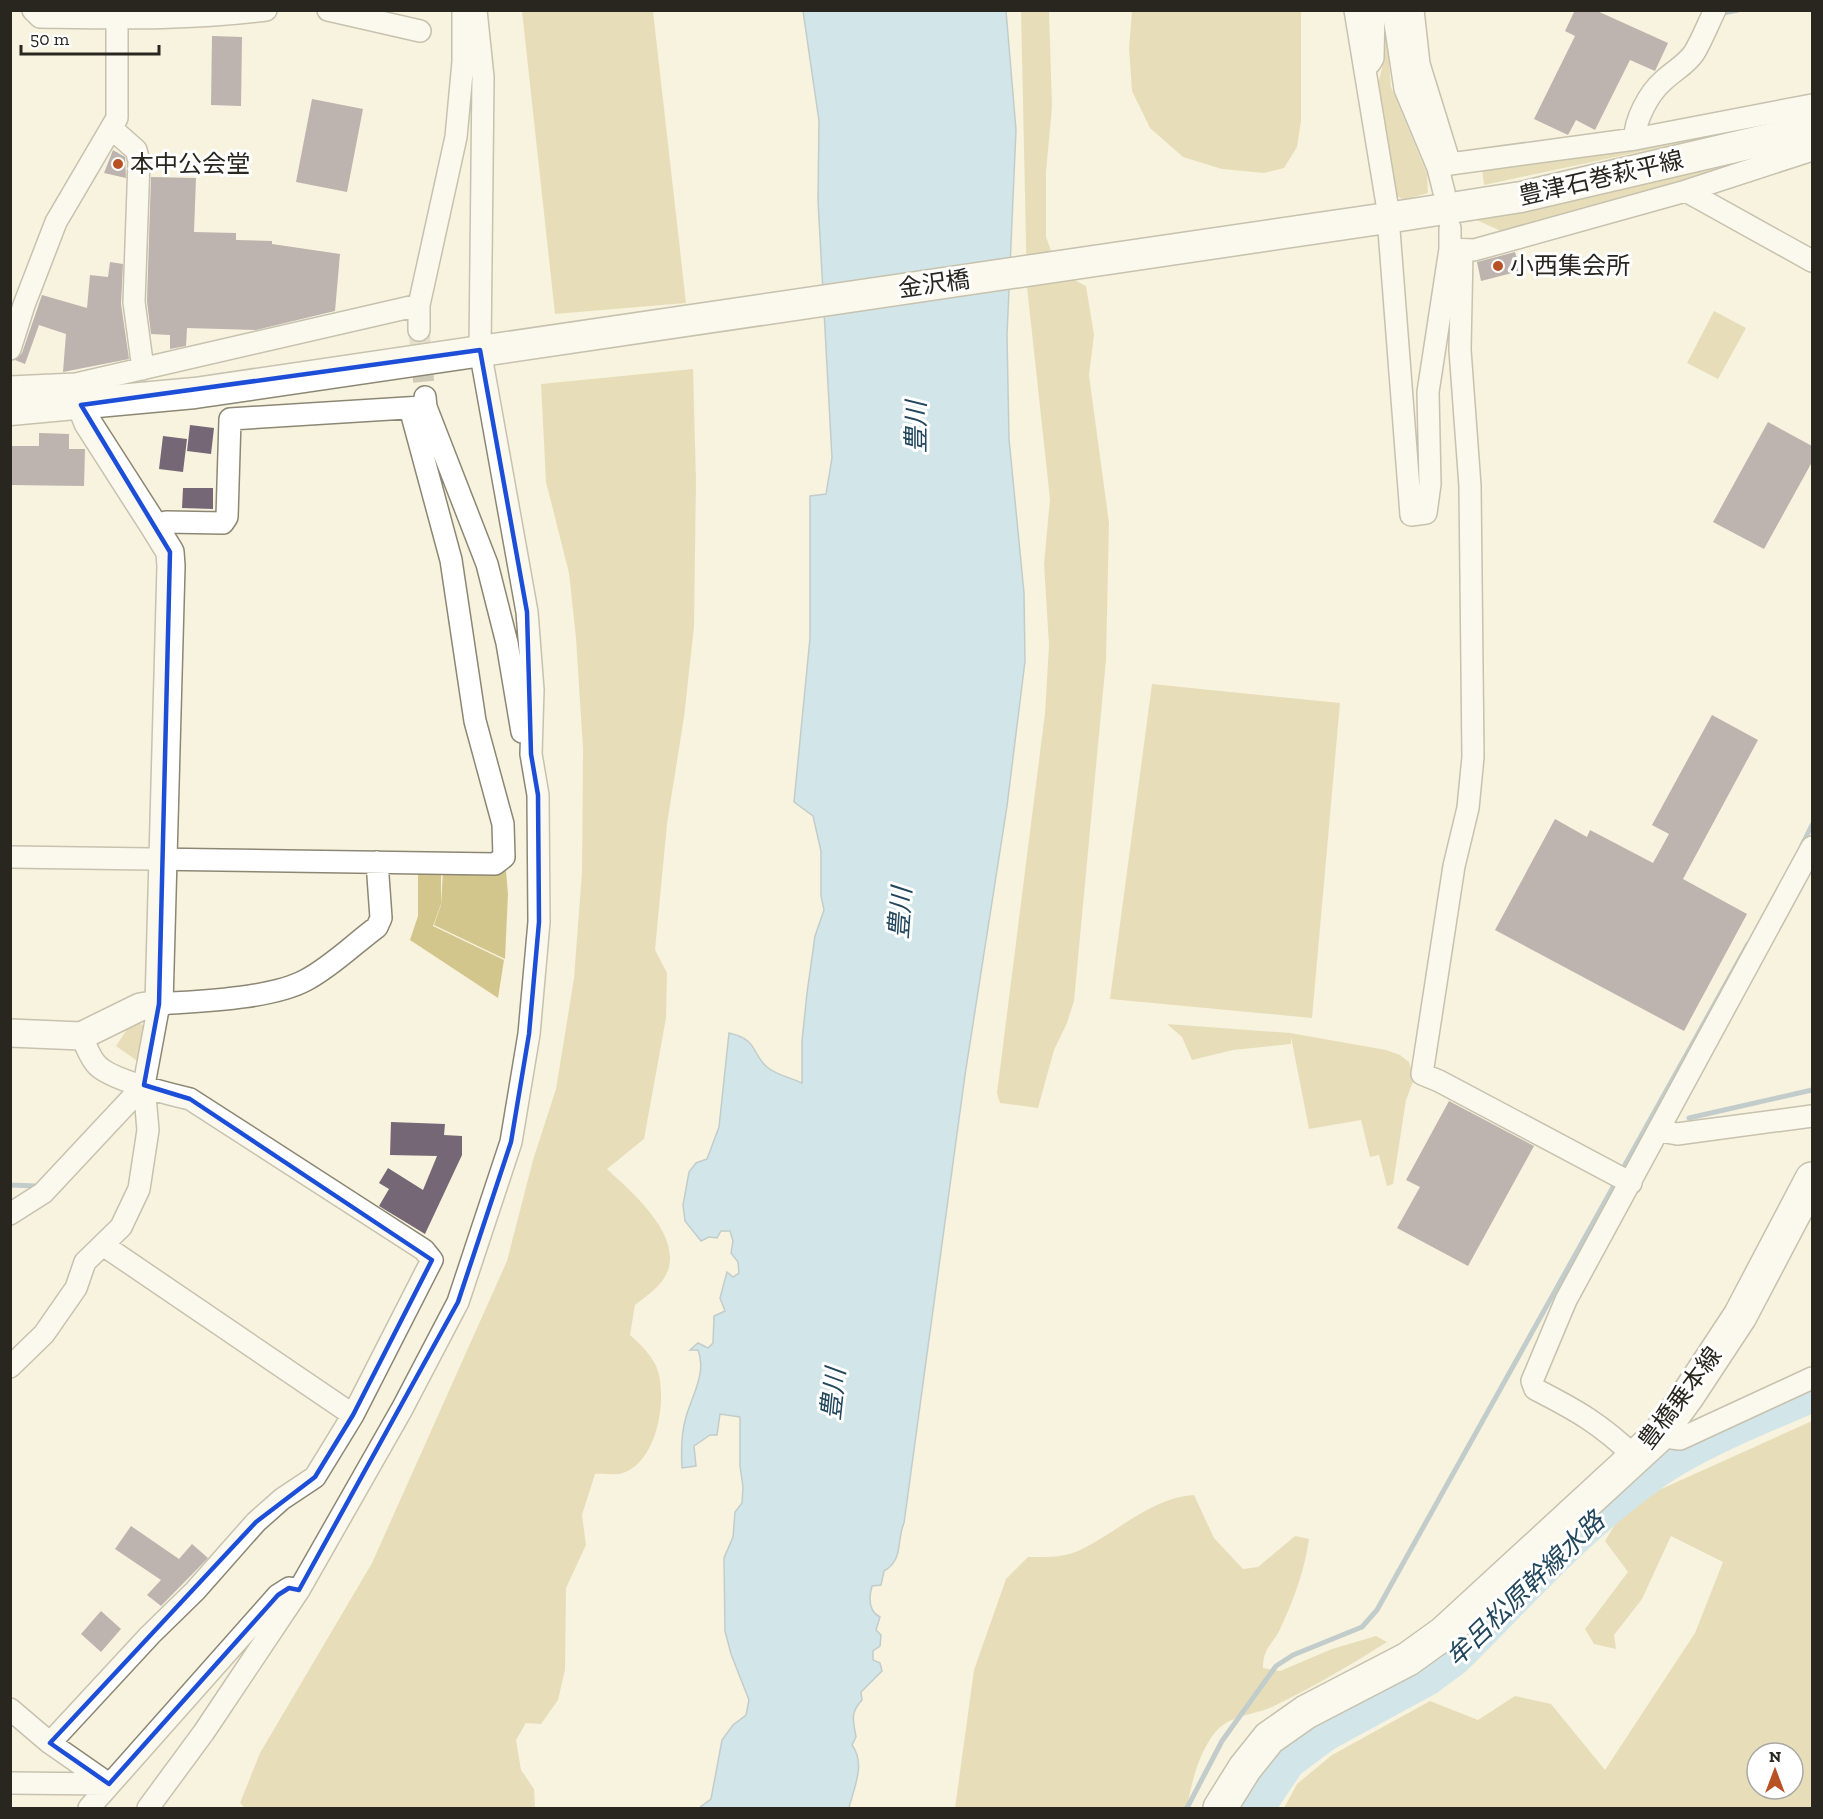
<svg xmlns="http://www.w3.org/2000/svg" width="1823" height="1819" viewBox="0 0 1823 1819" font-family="'Zilla Slab','Noto Sans JP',serif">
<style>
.green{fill:#d3c68d;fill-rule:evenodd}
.water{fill:#a5d5f5;stroke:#80a0b4;stroke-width:1.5}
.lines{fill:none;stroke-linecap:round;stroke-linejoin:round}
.stream{stroke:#80a0b4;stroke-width:5}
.river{stroke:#a5d5f5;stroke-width:33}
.building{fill:#756775}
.minor-tunnel{stroke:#cecab8;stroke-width:21;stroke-dasharray:21 10;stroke-linecap:butt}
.minor-casing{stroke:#8c8774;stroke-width:24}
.tertiary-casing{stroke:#8c8774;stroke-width:30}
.secondary-casing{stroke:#8c8774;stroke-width:33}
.primary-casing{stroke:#8c8774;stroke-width:36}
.minor{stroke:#fff;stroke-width:21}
.tertiary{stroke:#fff;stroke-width:27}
.secondary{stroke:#fff;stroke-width:30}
.primary{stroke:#fff;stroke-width:33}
.marked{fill:none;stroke:#1d4ed8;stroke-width:4.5;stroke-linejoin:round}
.poi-dot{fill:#b85225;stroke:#fff;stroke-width:2}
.labels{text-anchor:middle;stroke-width:6;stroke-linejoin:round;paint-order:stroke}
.poi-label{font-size:24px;fill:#28261e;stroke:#fff;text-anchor:start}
.street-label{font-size:24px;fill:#28261e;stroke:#fff}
.water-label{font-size:26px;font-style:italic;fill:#22475d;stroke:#fff}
</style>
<rect width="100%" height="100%" fill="#f8f3de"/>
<path class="green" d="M1132,10l169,1v110l-4,26 -13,21 -20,5 -42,-4 -39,-12 -33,-29 -18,-37 -3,-43z
M522,11h131l33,292 -131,11z
M1021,11h28l3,96 -6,65v65l13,35 27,14 8,49 -5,40 20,148 -3,137 -32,341 -7,22 -13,27 -16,58 -38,-5 -3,-10 48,-380 4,-68 -5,-81 6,-65 -23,-212z
M1379,11h6l6,76 36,87 1,19 -25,7 -8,-6 -19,-102 6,-24z
M1812,115l-328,70 -2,-16z
M1812,140l-143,48 -168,43 -27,-12z
M1714,311l32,17 -28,51 -31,-16z
M693,369l3,112 -2,146 -10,90 -17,107 -12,126 12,23 -1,45 -22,121 -37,30c28,26 90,78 50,118 -7,7 -15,12 -22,18l-5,30c11,10 23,21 28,36 9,31 -1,90 -35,102 -8,3 -19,0 -28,1l-13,41 4,30 -20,43 -1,82 -7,30 -17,24 -15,-1 -10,17 5,30 13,19 1,19h-290l-5,-5 20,-50 112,-190 135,-302 26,-101 23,-71 18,-111 8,-106 1,-123 -7,-111 -7,-65 -23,-91 -5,-98z
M1152,684l188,19 -28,315 -202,-19z
M418,871h23v33l-8,22 71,34 -6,38 -88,-58 8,-24z
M443,871h63l2,23 -3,65 -71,-34 7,-20z
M134,1019l16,11 -7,35 -27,-19z
M1167,1024l123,9 96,17 14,5 9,7 5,17 -8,21 -13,84 -6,2 -8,-31 -9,2 -9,-37 -52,9 -18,-92v7l-58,6 -41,10 -10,-23z
M1812,1421v387h-528l13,-24 35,-29 98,-54 48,19 37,-24 36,8 54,66 90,-137 28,-71 -52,-26 -29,63 -28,36 2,14 -22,-5 -9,-15 43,-57 -23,-31 12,-20 33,-27zM1757,1753h36v36h-36z
M1194,1495l20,43 29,31 15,-2 37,-31 14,3c-4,30 -15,60 -28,88 -7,17 -18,19 -18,41l17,3 52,-22 44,-13 11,6c-36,23 -74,45 -113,64 -21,10 -46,8 -61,29 -15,21 -22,49 -26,73h-232l19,-138 32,-91 22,-22c19,0 37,1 54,-8 37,-18 69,-51 112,-54z"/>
<path class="water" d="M803,11h203l10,119 -9,205 2,104 15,154 1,68 -18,145 -42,269 -61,448c-8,19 0,36 -20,48l-3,14 -9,1c-3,11 -4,25 8,31l-4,13 5,5 -1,11 -7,5v9l7,3 2,8 -21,21 1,8c-12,13 -9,20 -6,37l-4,8c14,19 2,42 -3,63h-150l12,-9 11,-59 11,-15 13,-10 3,-15 -18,-46 -6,-23 -1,-73 9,-21 2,-25 7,-9 1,-16 -3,-21v-49l-20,-3 -3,21h-7l-16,11 2,20 -14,2c-1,-17 -1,-34 4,-51 6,-21 21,-45 12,-67h-8l8,-7 10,5 5,-5 1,-27 11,-5 -5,-13 7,-26 6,5 6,-4 -1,-11 -7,-9 2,-12 -3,-10h-9l-4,7 -8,-1 -8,4 -16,-20 -2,-16 6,-33 7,-9 11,-4 12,-32 10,-94c30,7 21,19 38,34 9,8 25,11 35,16v-42l5,-48 8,-57 9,-26 -3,-14v-45l-8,-35 -19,-14 16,-164v-142l16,-2 6,-36 -14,-258 1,-79z"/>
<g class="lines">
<path class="stream" d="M1718,14l20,-4
M1802,845l10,-20
M1689,1118l123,-28
M1621,1172l127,-228
M10,1185l26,1
M1187,1808l35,-67 54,-75 17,-11 69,-28 15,-17 240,-430"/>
<path class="river" d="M1258,1808l31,-46 38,-28 101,-55 27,-20c64,-63 125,-133 197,-184 43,-31 111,-58 160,-79"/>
</g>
<path class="building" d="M1575,10h20l73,33 -13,28 -25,-11 -35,70 -19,-10 -8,15 -34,-16 41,-83 -10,-5z
M212,36l30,1 -1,69 -30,-1z
M312,99l51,10 -16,83 -51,-10z
M113,150l12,7 1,21 -22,-5z
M151,177l45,1 -2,54 42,1v7l36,1v3l68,10 -5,57 -79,19 -69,-2 -1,18 -16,3v-14l-19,-1 -4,-33z
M1515,252l5,19 -39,10 -4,-19z
M110,262l13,2 -2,40 8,55 -66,13 3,-38 -27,-9 -14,39 -10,-4 7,-7 20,-58 45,13 3,-33 18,2z
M1768,422l44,24v16l-48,87 -51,-27z
M190,425l24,3 -3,26 -24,-3z
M39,433l30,1v15h16l-1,37 -74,-1v-39h29z
M163,436l24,3 -4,33 -24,-3z
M183,488h30v21l-31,-1z
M1712,715l46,25 -75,139 64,35 -63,117 -189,-101 60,-111 32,18 3,-7 63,33 16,-29 -17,-9z
M1449,1101l85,45 -66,120 -71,-38 23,-41 -14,-7z
M391,1122l54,2 -1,11 18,1v19l-37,79 -46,-28 10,-17 -10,-6 9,-15 35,22 14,-34 -47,-1z
M131,1526l48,33 13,-15 16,14 -47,48 -14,-11 14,-15 -46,-31z
M101,1611l20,18 -20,23 -20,-18z"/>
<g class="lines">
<path class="minor-tunnel" d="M419,330l6,67"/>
<g class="minor-casing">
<path id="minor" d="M33,10l7,7c75,1 151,3 226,-7
M328,10l92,21
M1355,10l32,194 24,311 15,-2 4,-29 -2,-92 22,-143v-21
M1393,10l12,79 33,79 6,24
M1413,10l6,54 31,100
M1370,63l3,-5 1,-48
M111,128l25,22 3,11 -5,141 9,67
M1635,139c-1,-18 14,-46 28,-58 10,-10 23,-16 31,-28 8,-13 14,-29 21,-43
M1438,168l12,-4 185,-25 177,-34
M1686,191l126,70
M1450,249l24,1 212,-59 126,-41
M1462,252l-2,98 10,136 3,271 -5,51 -14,58 -32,208 17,7 192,102
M419,330v-25l37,-168 7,-75v-51
M10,349l14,-44 32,-83 61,-104v-100
M10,387l66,-3 343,-79
M425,397l1,10 61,157 20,79 15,89
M154,526l12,-4 57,1 4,-6 3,-98 192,-12
M10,857l485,7 9,-7 -1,-33 -28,-103 -24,-161 -41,-152
M1660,1131l17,3 135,-18
M10,1214l33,-21 101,-108
M103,1245l250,170
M10,1367l34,-33 32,-46 9,-26 36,-35 18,-38 9,-59 -4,-45 15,-81c41,-3 112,-5 147,-24 25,-13 48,-36 71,-53l4,-9 -4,-56
M1658,1436l22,3 132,-61
M1635,1457c-34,-33 -59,-47 -100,-68l-3,-8 34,-81 246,-453
M10,1709l40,34 59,41
M50,1743l100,-108 45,-44 61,-69 26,-23 33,-22 38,-62 79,-155 -8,-10 -234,-151c-21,-5 -79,-19 -93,-34 -7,-7 -11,-20 -16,-29
M10,1783l99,1
M89,1808l189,-213 11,-7 10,2
M148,1808l56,-76 95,-142 103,-181 56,-107 53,-160 18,-108 10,-112 -1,-127 -7,-41 2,-64 -6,-78 -47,-262 3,-273 -7,-67"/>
</g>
<g class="tertiary-casing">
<path id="tertiary" d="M10,1033l71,3 59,-29 19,-3 12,-438 -1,-14 -16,-26 -66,-103 -7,-18"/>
</g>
<g class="secondary-casing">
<path id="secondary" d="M10,410l185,-17 1192,-175 134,-21 291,-68"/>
</g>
<g class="primary-casing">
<path id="primary" d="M1220,1808l25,-40 24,-30 37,-26 102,-53 36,-26 214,-197 30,-41 52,-79 72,-137"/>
</g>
<use href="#minor" class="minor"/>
<use href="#tertiary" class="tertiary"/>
<use href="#secondary" class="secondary"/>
<use href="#primary" class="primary"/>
</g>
<path d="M0 0H1823V1819H0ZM480,350l47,262 4,142 7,41 1,127 -10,112 -18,108 -53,160 -159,288 -10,-2 -11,7 -169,189 -59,-41 206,-221 59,-45 38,-62 79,-155 -242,-161 -46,-14 15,-81 11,-452 -89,-147z" fill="#f8f3de" fill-opacity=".55" fill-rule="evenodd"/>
<path class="marked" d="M480,350l47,262 4,142 7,41 1,127 -10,112 -18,108 -53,160 -159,288 -10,-2 -11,7 -169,189 -59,-41 206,-221 59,-45 38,-62 79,-155 -242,-161 -46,-14 15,-81 11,-452 -89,-147z"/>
<g class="poi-dot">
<circle cx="118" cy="164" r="6"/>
<circle cx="1498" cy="266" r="6"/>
</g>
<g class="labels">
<g class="poi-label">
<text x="130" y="172">本中公会堂</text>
<text x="1510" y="274">小西集会所</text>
</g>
<g class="street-label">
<text transform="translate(1601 178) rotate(-13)" y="8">豊津石巻萩平線</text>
<text transform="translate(934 284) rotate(-8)" y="8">金沢橋</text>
<text transform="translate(1680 1398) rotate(-53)" y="8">豊橋乗本線</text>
</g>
<g class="water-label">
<text transform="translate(916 427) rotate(-90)" y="9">豊川</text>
<text transform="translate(900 913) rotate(-86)" y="9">豊川</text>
<text transform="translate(833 1394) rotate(-84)" y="9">豊川</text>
<text transform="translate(1525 1589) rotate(-44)" y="9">牟呂松原幹線水路</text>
</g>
</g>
<rect width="1823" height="1819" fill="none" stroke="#28261e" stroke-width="24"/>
<g transform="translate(1775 1771)"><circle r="28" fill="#ffffff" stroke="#a9a8a5" stroke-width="1.5"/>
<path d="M0-4.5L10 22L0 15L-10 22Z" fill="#b85225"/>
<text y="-9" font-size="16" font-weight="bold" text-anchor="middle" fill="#28261e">N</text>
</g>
<path d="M21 45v9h138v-9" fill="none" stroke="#28261e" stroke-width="3"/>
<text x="30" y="45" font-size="18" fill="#28261e" stroke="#ffffff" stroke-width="4.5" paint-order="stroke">50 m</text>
</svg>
